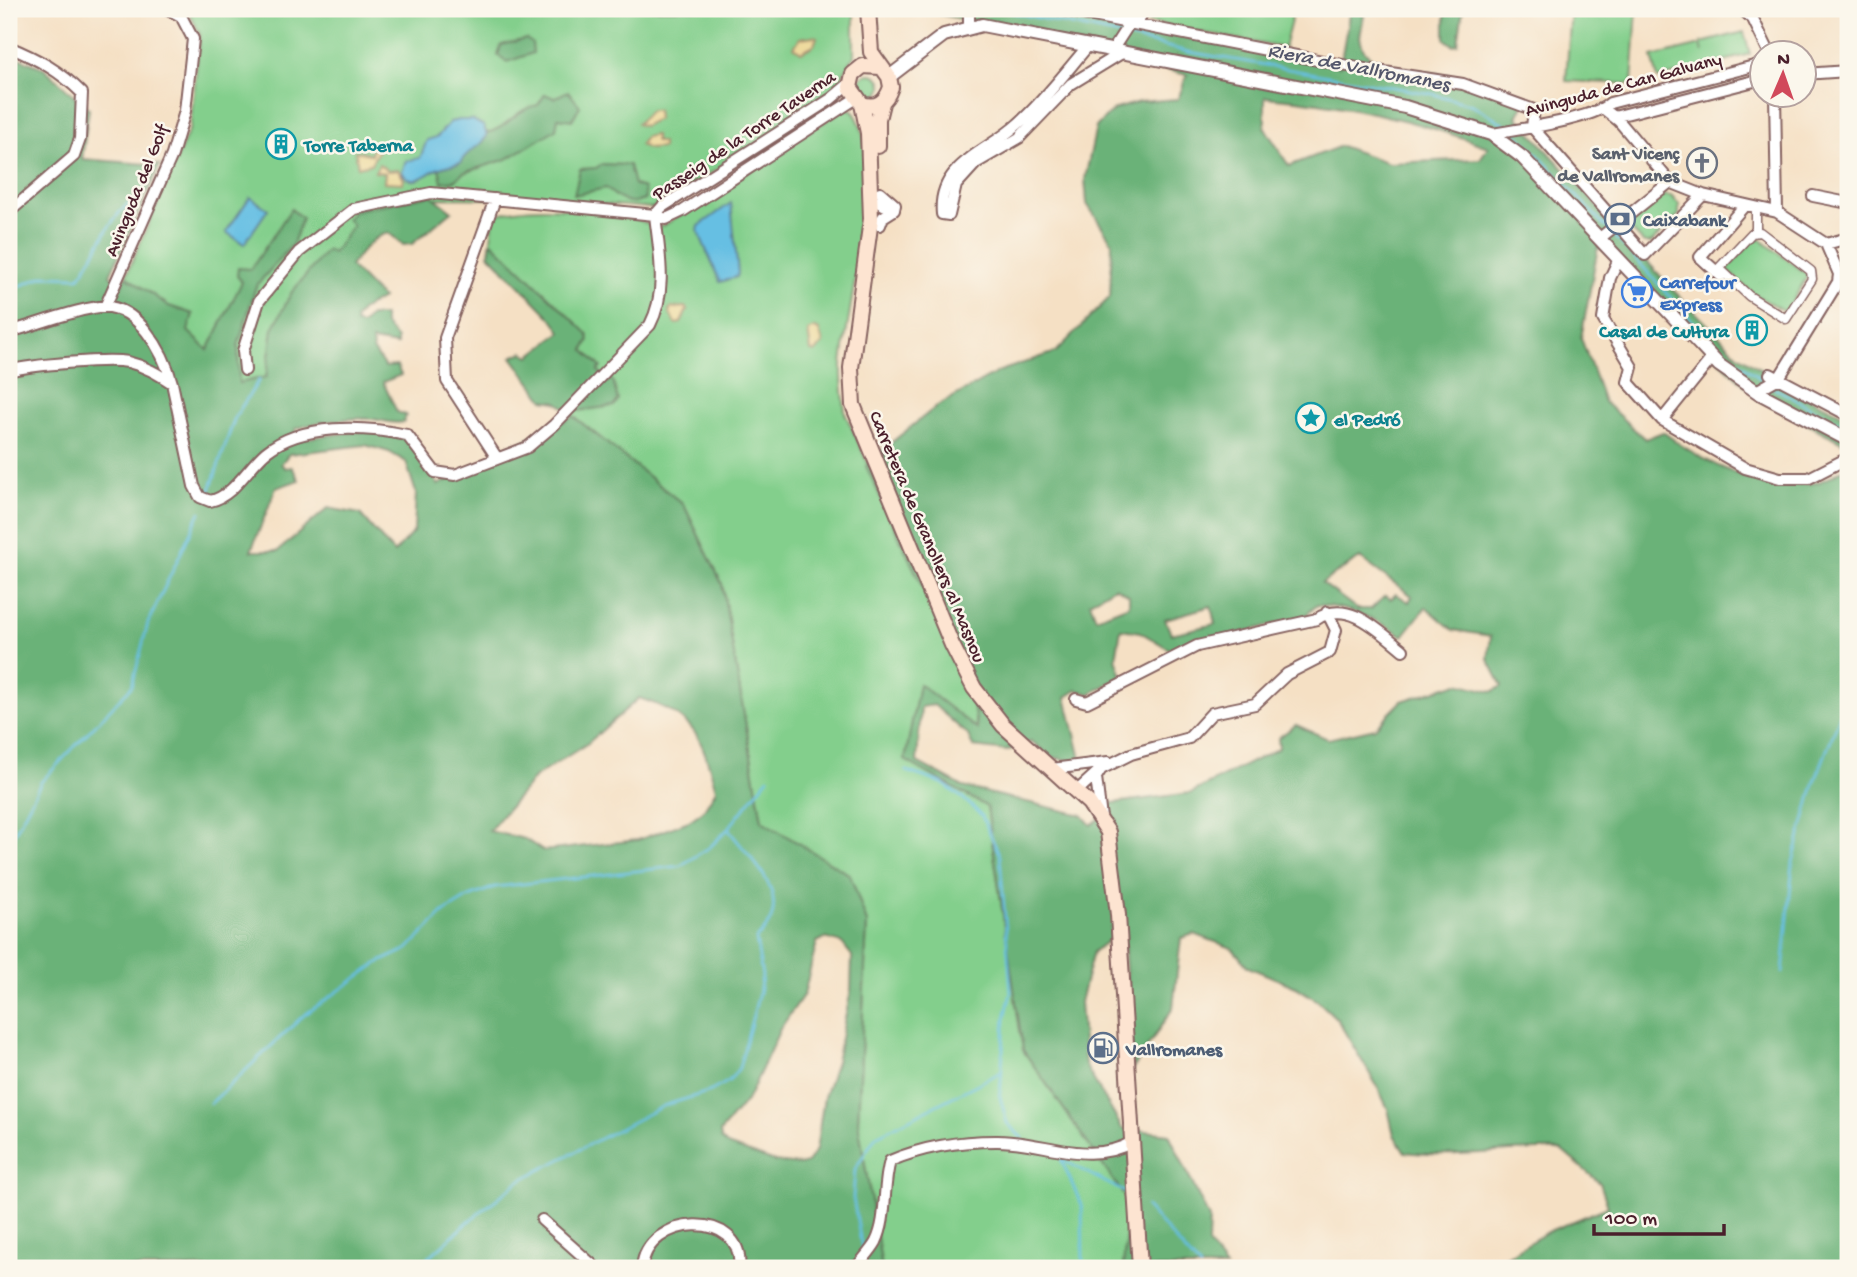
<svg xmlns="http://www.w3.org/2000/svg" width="1857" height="1277" viewBox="0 0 1857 1277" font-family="'Gochi Hand',sans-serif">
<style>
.green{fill:#83cf8c;stroke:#66775c;stroke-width:2}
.forest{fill:#6ab278;stroke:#5a6852;stroke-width:2;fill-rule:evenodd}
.sand{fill:#eeda9e;stroke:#9c7c64;stroke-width:2}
.water{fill:#66bfe3;stroke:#586f87;stroke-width:2}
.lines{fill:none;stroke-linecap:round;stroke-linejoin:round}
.stream{stroke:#66bfe3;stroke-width:2.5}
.pedestrian-casing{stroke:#866361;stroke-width:11}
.minor-casing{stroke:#866361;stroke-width:14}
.tertiary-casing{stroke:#866361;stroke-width:16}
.secondary-casing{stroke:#866361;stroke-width:18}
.pedestrian{stroke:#fff;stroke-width:8}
.minor{stroke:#fff;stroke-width:10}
.tertiary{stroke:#fff;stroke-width:12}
.secondary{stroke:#fde4d1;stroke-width:14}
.labels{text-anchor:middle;stroke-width:5;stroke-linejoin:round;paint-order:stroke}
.street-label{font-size:19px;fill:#4a1f2b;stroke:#fbf7ec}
.culture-label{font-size:19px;font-weight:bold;fill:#0d838f;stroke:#fbf7ec;text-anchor:start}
.worship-label{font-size:19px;font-weight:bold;fill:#5b616d;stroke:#fbf7ec;text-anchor:end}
.service-label{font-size:19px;font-weight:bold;fill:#4e5e75;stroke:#fbf7ec;text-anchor:start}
.shop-label{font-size:19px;font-weight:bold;fill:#366cbe;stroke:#fbf7ec;text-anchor:start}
.water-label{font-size:21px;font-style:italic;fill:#54576b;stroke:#fbf7ec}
</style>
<rect width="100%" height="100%" fill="#fbf7ec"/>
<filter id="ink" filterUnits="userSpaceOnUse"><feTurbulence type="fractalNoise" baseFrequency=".0143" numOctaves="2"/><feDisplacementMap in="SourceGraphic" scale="14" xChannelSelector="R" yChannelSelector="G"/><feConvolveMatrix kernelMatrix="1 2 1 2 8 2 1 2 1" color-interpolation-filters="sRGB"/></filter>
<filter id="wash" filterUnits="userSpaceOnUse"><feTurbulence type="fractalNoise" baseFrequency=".00686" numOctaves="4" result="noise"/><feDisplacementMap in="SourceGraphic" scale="28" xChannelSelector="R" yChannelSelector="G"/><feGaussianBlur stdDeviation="1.57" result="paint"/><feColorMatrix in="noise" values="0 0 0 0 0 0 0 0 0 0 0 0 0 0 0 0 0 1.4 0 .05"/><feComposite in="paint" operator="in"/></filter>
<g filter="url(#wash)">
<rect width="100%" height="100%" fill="#f5e0c4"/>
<path class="green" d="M188,9h666v47l-16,27 -1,8 -175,114 -10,3 -117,-9 -97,-1 -69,13 -94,168 -41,13 -112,-107 68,-157 10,-93z
M1154,9h140l-10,39 -137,-26z
M1571,9h66l-5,75 -66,-3z
M1744,32l6,22 -92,25 -6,-22 49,-12 2,8 -2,-10z
M858 86a12 12 0 1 1 24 0a12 12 0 1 1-24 0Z
M844,109h7c38,38 -5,203 -9,256 -1,16 2,33 3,48l126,278 6,39 -58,-45 -14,75 82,47 36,243 106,153 -6,65h-241l-24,-146 9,-199 -17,-48 -88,-54 -40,-237 -38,-78 -111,-90 -3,-4 30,-45 -111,-113 5,-38c34,-15 101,-5 138,2 12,2 17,9 31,8z
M1659,195l12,1 8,8v11l-28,28h-7l-16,-16 1,-7z
M1760,239l48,36 -22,37 -34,-19 -25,-23 26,-30z"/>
<path class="forest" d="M919,9h131l68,17 222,40 10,-57h15l-5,28 3,12 12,14 87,15 65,19 -10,20 155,172 65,65 59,38 52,25v28l-89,-46 -150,-146 -11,-6 -17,91 23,64 41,37 18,-7c40,31 98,60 151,51 12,-2 24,-11 34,-17v802h-359l58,-36 61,-25 -8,-24 -39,-33c-52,-2 -104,9 -156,2l-11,-17 -6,-26 -11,-23 -40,-67 -19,-18 -22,-14 -48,-20 -16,-19 -38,-14 -13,4 -8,70 -40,61 -10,-139 -30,22 -13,50 5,63 37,63 47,6 40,84 -1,26 18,24h-103l6,-65 -106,-153 -36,-243 -82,-47 14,-76 58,45 -6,-38 -105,-225 16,-16 55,-44 63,-35 56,-19 54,-55 2,-55 -25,-38 -2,-25 11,-52 17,-17 26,-8 39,-3 9,-24zM1265,97c77,6 151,23 223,50l-8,12 -91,4 -48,-17 -52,20 -24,-38zM1360,558l52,38 -3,6 -13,-8 -5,5 -6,-3 -14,13h-14l-35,-26zM1115,587l14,8v10l-33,13 -6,-16zM1317,605c33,2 59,14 86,31l23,-29 27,23 38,6 -3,23 14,27 -10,6 -34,-9 -56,18 -27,27 -47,11 -32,-14 -18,13 1,10 -88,45 -85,11v10l-15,11 -9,-10 -119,-28 -46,-25 4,-55 13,-2 34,30 5,12 34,4 24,-10 20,16 31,6 -16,-66 11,-7 13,4 32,-18 -6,-18 5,-29 19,3 31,18 133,-33zM1211,606l4,18 -44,10 -6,-15z
M1445,9h18l-5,35 -5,1 -8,-6z
M526,39l6,4 1,10 -26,9 -9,-7 3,-10z
M11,55l33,13 45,41 -7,50 78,6 -50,110 12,10 4,-9 43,30 24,8 -5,17 20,19 34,-68 -5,-6 1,-8 13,1 40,-60 11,9 -9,26 -37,42 -18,60 1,37 27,-6 7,-48 18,-36 36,-43 6,3 20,-28 -6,-6 8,-9 76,-15 21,16 -40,33 -9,1 -14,-12c-16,2 -29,21 -39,33l32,32 -20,12 -7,9 1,5 6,1 8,-9h14v8l13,15v6l-25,-4 1,9 12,17 12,-1 4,9 -18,7 14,30 9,3 -2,7c-13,3 -20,-2 -32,-3 -23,-2 -55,3 -77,10l5,10c31,-3 73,-15 103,-1 16,8 27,33 35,47l135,-69 111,89 38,79 40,237 88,54 17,48 -9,199 24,146h-873zM365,445l24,7 17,10 10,31 -2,38 -20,22 -34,-39 -32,-6 -50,43h-27l25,-63 23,-8 -7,-13 -7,1 -4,-4 8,-10zM639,698c57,19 62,37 77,92l-13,21 -14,10 -51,19 -95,11 -18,-12 -36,-8 46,-54 53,-34zM825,938l17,5 10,13 -1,34 -15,72 -12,35 -8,53 -9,13 -7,2 -25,-3 -48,-17 -6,-6 -1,-7 29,-35 31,-68 24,-35 13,-52z
M568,91l12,15 -8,14 -14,-2 -2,11 -49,30 -44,14 -7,7 -14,2 -3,-14 21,-5 7,-13 16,-8 3,-9c21,-4 30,-25 52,-28l7,-11 9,4z
M602,164l27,1 5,20 10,3 1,12c-18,6 -27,-1 -39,-12l-32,7 6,-26 16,-1z
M491,241l96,92 2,7 -5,10 17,17 -3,4 15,10 5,19 -4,6 -44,6 -13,-10 -13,-2 -32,-43 11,-5 7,4 31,-24 -7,-11 -65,-67z"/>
<path class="sand" d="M813,36l4,1 -3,8 -13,7 -7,-5 6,-9z
M650,110h7l1,9 -14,7 -7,-2z
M655,135v6l7,2v5l-13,1 -9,-4 5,-8z
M373,144l7,3 -9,17 -13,3 -3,-16 16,3z
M379,164l9,7 10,-1 6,9 -1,4 -19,-1 1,-9 -10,-1z
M685,307l2,3 -6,13 -6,1 -6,-13 2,-3z
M815,328l4,2 4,13 -7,9 -5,-1 -3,-20z"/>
<path class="water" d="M459,120h14l11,6 3,10c-7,12 -19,13 -27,27 -7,2 -16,3 -23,6 -13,6 -25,20 -35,3l4,-11 14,-3 7,-18 10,-3 13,-15z
M250,197l18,12 -24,35 -18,-12z
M731,203l7,70 -1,4 -17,5 -22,-51 1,-5z"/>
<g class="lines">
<path class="stream" d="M996,9l123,26
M1126,37l63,15 244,42 40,11 36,22
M1517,133l89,94
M1611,232l107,117 48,33
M9,291l34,-15 36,1c19,-24 26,-53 49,-73
M1771,386l77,42
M209,493l26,-76 24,-37
M906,771l36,12 23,17 17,16 18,40 11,137 -6,25 -5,79 7,26 15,15
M9,844l32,-62 91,-96 16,-63 52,-111
M1783,972l10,-110 21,-78 34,-89
M210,1104l93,-88 75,-53 30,-14 35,-36 24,-15 28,-11 185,-21 30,-19 18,-18 40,-51
M1061,1159l21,47 1,62
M1061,1159l67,35
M1146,1207l54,61
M863,1254l-10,-56 2,-29 21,-33 125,-64
M417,1268l52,-47 50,-40 144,-75 48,-15 18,-10 10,-13 20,-75 3,-17 -6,-37c43,-39 -3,-76 -28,-110"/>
</g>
</g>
<g filter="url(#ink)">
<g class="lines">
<g class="pedestrian-casing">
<path id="pedestrian" d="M1756,207v25
M1760,232l51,39 1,8 -26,40 -37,-23 -30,-28 33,-35z"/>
</g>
<g class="minor-casing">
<path id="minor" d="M1057,9l301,59 105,16 71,26 -2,17 113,128 58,-60 -33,-13 -51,-61 -15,-12
M1742,9l11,10 16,33
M1129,24l-3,-9 3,-6
M969,26v-17
M9,47c29,12 51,24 73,46l-2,46 -6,17 -65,56
M1087,47c-22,26 -44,55 -69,77 -30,28 -81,40 -76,90l7,1 7,-30 20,-22 43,-25 52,-54 49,-30
M1111,52l18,-28 10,-5 6,-10
M1804,74l44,-3
M850,83l-19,16 -169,108 -7,8 11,4 17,-8 172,-112
M1775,94l2,118
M1614,117l148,-38
M1491,134c26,-4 103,-15 119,-31l152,-39
M880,192l15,13 -1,5
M1703,195l74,17 49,32 22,-6
M1813,196l35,7
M495,199l-50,139 2,43 50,77
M871,199l23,11
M880,225l3,-8 11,-7
M1600,238l70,-56
M1826,244l13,30
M1619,259l-9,19 -7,41 29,48 -4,15 34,38 83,48 35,10h29l39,-20
M1721,276l-21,-19 45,-52
M105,307l67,-152 13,-44 8,-72 -12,-23 -13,-7
M9,332c26,-7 64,-22 90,-25 38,-5 65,46 73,76
M9,371c20,-6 99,-13 119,-9 17,4 30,12 44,21l22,103 6,11 10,4c24,-5 38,-34 56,-49 36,-29 98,-26 141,-17l28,37 20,3 73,-28 26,-22 96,-100c18,-35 9,-73 5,-110l-224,-22 -77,16 -55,43 -40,49 -16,50 2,19
M1770,374l78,41
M1779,378l59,-96 1,-8
M1756,391l23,-13
M1662,420l50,-62
M1076,699l11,3 110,-56 120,-27c31,-21 62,12 86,31
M1052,769l56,-7
M1076,792l23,-21
M1101,818l-5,-41 5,-8 30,-15 58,-16 23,-25 43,-9 32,-30 43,-22 6,-22 -9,-18
M542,1220l54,48
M642,1268c4,-55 104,-59 97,0
M856,1268c6,-8 15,-17 20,-26 12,-25 6,-54 14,-81 33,-14 71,-20 106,-20 48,-1 92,27 138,0"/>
</g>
<g class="tertiary-casing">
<path id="tertiary" d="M889,77l55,-42 38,-10 423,82 86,27 31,23 197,208 40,28 89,47"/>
</g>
<g class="secondary-casing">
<path id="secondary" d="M868,9l3,43 18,25 2,10c-5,15 -14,22 -29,17l-12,-17 3,-13 10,-8 17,1
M862,104l6,29 3,86 -20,149 2,37 99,240 22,43 29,37 86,78 19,29 10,83 22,353
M878,146v-27l4,-16"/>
</g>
<use href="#pedestrian" class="pedestrian"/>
<use href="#minor" class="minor"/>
<use href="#tertiary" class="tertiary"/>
<use href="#secondary" class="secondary"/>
</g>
</g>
<defs>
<g id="building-ring" transform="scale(1.575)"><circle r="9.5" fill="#fbf7ec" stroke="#0f9aa8" stroke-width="1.5"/><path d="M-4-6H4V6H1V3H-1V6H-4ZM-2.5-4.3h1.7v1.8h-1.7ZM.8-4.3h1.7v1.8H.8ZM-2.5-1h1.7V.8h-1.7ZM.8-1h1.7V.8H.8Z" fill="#0f9aa8"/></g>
<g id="church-ring" transform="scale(1.575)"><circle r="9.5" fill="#fbf7ec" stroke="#6b7280" stroke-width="1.5"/><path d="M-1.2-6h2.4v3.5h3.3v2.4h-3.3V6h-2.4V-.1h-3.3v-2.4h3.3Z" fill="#6b7280"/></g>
<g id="bank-ring" transform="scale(1.575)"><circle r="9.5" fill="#fbf7ec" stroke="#5c6f8a" stroke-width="1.5"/><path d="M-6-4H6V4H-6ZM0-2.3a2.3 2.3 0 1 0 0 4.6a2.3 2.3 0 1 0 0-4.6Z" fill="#5c6f8a"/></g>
<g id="supermarket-ring" transform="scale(1.575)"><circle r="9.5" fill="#fbf7ec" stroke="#3f7fe0" stroke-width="1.5"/><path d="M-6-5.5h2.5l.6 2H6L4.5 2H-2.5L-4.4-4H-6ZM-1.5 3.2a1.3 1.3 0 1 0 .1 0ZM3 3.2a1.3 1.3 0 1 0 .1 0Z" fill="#3f7fe0"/></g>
<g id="sight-ring" transform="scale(1.575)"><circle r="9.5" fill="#fbf7ec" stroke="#0f9aa8" stroke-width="1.5"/><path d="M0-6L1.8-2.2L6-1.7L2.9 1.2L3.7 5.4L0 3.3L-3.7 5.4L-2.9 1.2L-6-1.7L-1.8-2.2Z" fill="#0f9aa8"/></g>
<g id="fuel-ring" transform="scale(1.575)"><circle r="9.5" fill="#fbf7ec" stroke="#5c6f8a" stroke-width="1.5"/><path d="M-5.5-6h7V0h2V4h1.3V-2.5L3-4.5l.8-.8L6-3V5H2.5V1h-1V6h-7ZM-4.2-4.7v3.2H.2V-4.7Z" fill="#5c6f8a"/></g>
</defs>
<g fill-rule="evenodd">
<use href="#building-ring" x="281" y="144"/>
<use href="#church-ring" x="1702" y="163"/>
<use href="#bank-ring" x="1620" y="219"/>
<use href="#supermarket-ring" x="1637" y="292"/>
<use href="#building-ring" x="1752" y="330"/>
<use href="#sight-ring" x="1311" y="418"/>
<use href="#fuel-ring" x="1103" y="1048"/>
</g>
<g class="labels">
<g class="street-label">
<text transform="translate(1623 83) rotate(-15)" y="7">Avinguda de Can Galvany</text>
<text transform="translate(743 134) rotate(-34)" y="7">Passeig de la Torre Taverna</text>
<text transform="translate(135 190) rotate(-68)" y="7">Avinguda del Golf</text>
<text transform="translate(929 536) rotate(67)" y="7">Carretera de Granollers al Masnou</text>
</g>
<g class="culture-label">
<text x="304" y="151">Torre Taberna</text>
<text x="1729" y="337" text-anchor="end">Casal de Cultura</text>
<text x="1334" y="425">el Pedró</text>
</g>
<g class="worship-label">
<text x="1679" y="159">Sant Vicenç<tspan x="1679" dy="22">de Vallromanes</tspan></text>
</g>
<g class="service-label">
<text x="1643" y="226">Caixabank</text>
<text x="1126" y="1055">Vallromanes</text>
</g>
<g class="shop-label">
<text x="1660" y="288">Carrefour<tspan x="1660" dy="22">Express</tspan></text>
</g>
<g class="water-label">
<text transform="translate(1359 66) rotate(11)" y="7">Riera de Vallromanes</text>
</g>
</g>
<rect width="1857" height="1277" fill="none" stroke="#fbf7ec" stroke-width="35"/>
<g transform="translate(1783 74) rotate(2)"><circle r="33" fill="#fbf7ec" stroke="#b4a19f" stroke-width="2"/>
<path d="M0-5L12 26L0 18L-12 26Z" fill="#d1495b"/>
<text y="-10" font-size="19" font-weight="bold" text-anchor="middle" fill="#4a1f2b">N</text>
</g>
<path d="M1594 1224v10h130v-10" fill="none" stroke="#4a1f2b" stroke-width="3.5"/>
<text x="1605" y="1224" font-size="21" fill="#4a1f2b" stroke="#fbf7ec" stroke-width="5" paint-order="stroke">100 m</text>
</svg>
